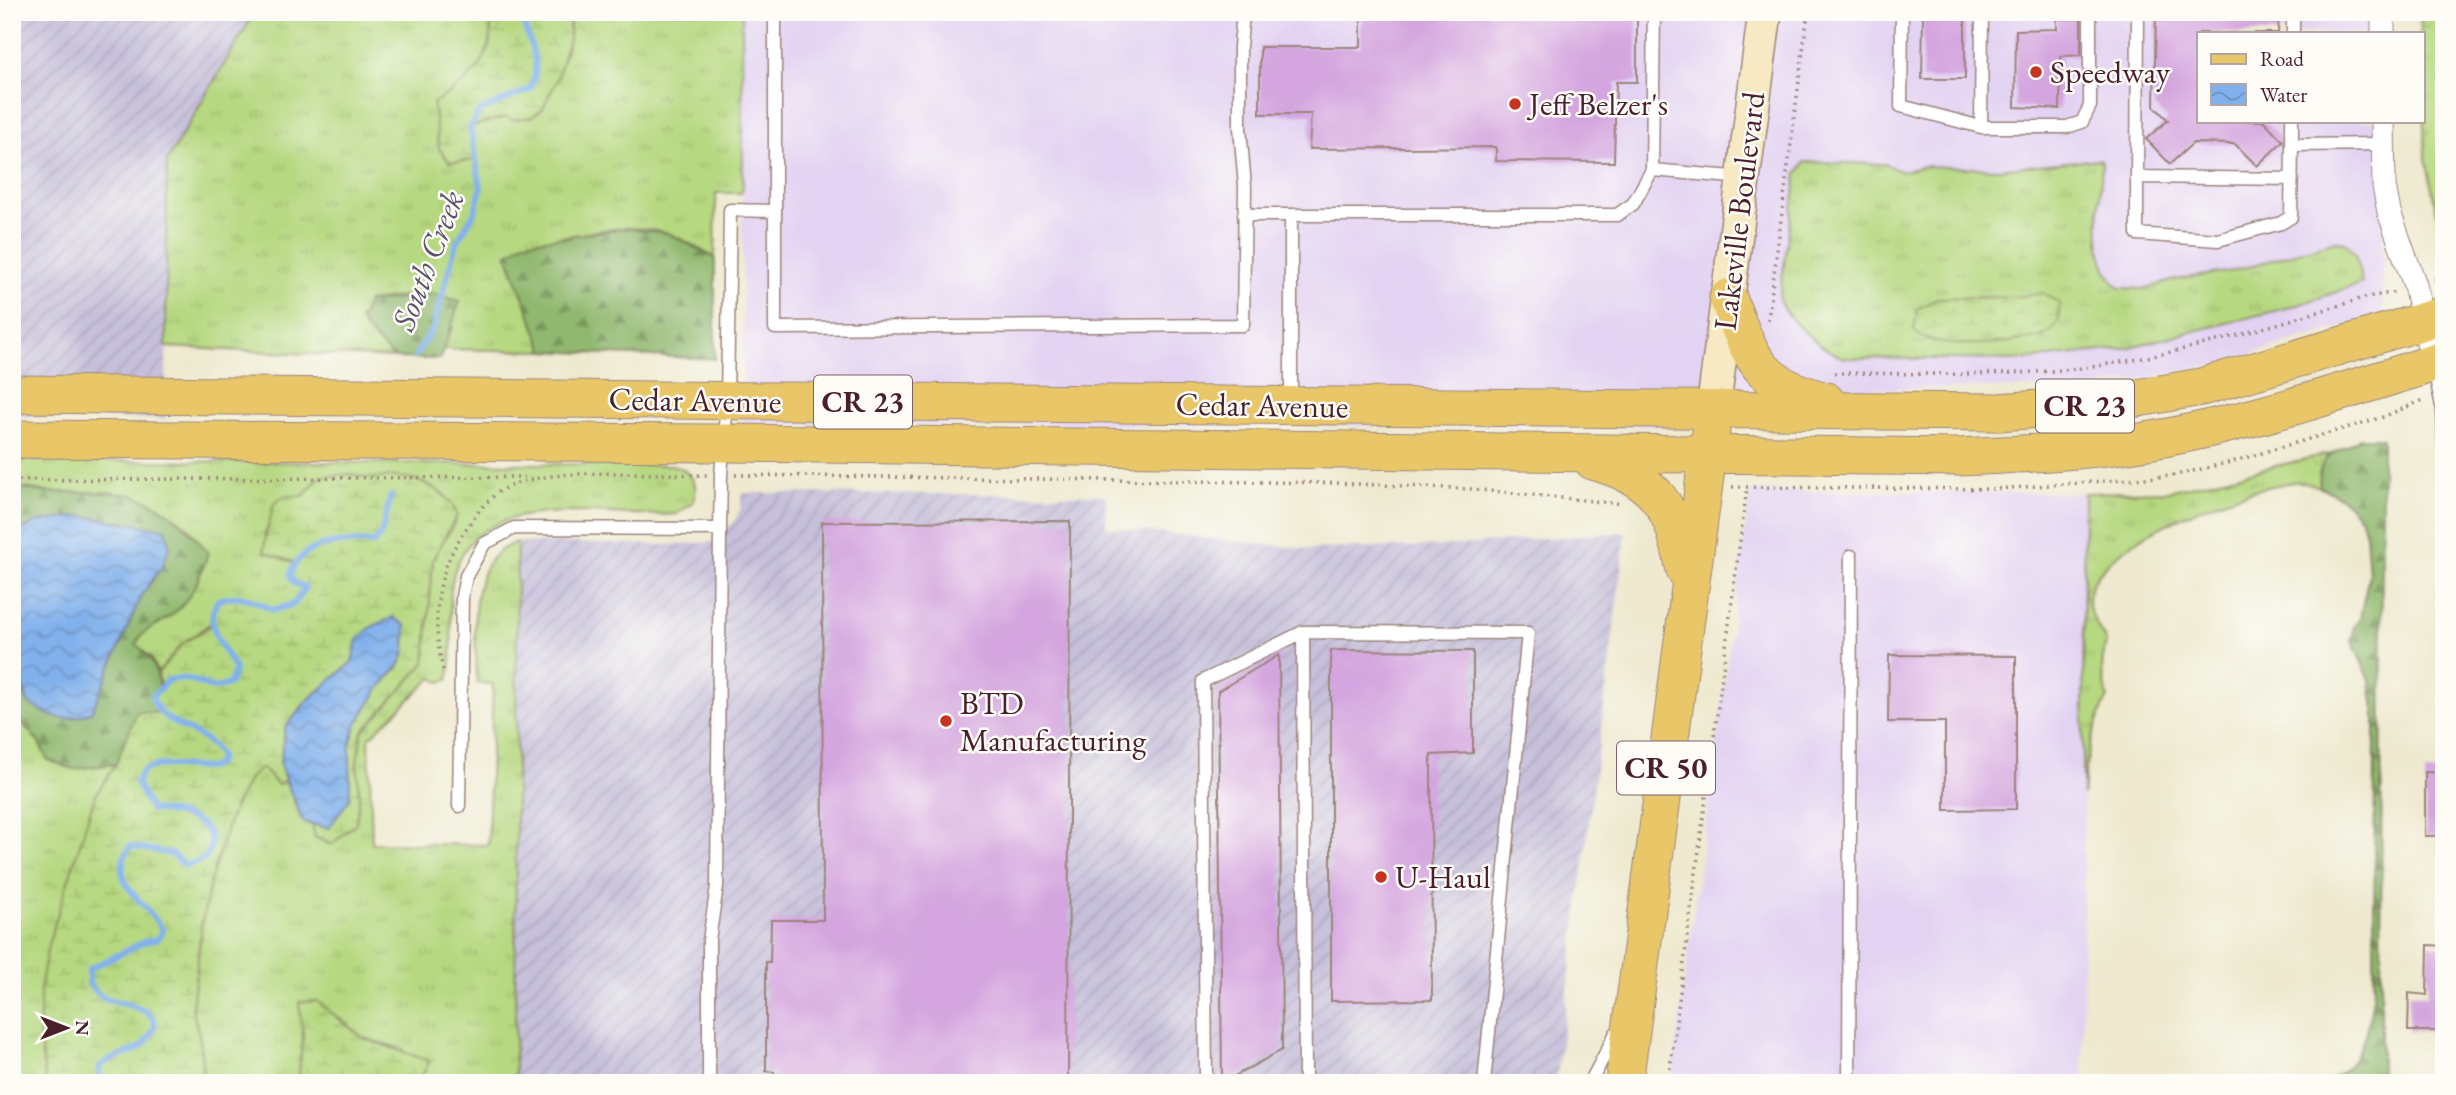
<svg xmlns="http://www.w3.org/2000/svg" width="2456" height="1095" viewBox="0 0 2456 1095" font-family="'EB Garamond',serif">
<style>
.built{fill:#e3d3f2}
.industrial{fill:url(#industrial-furrows)}
.grass{fill:url(#grass-tufts);stroke:#807c56;stroke-width:2;fill-rule:evenodd}
.forest{fill:url(#forest-firs);stroke:#6d6c4c;stroke-width:2}
.wetland{fill:url(#wetland-marsh);stroke:#807c56;stroke-width:2}
.water{fill:url(#water-waves);stroke:#66688c;stroke-width:2}
.lines{fill:none;stroke-linecap:round;stroke-linejoin:round}
.stream{stroke:#81b1ec;stroke-width:6}
.building{fill:#d4a5df}
.lane-casing{stroke:#9c847d;stroke-width:15}
.street-casing{stroke:#9c847d;stroke-width:25}
.secondary-casing{stroke:#9c847d;stroke-width:36}
.primary-casing{stroke:#9c847d;stroke-width:39}
.path{stroke:#9c847d;stroke-width:3.5;stroke-dasharray:2 5;stroke-linecap:butt}
.lane{stroke:#fff;stroke-width:12}
.street{stroke:#fff;stroke-width:23}
.secondary{stroke:#f6e9c3;stroke-width:33}
.primary{stroke:#e9c769;stroke-width:37}
.poi-dot{fill:#c8321e;stroke:#fdfcf7;stroke-width:2.5}
.labels{text-anchor:middle;stroke-width:5;stroke-linejoin:round;paint-order:stroke}
.shield{fill:#fdfcf7;stroke:#806168;stroke-width:2}
.shield-label{font-size:30px;font-weight:bold;fill:#4a1f2b}
.poi-label{font-size:32px;fill:#4a1f2b;stroke:#fdfcf7;text-anchor:start}
.street-label{font-size:32px;fill:#4a1f2b;stroke:#fdfcf7}
.water-label{font-size:33px;font-style:italic;fill:#5d526f;stroke:#fdfcf7}
</style>
<defs>
<pattern id="industrial-furrows" width="10" height="10" patternUnits="userSpaceOnUse" patternTransform="scale(1.75)"><rect width="10" height="10" fill="#c6c0da"/><path d="M-1 1l2-2M0 10L10 0M9 11l2-2" fill="none" stroke="#aca5bb"/></pattern>
<pattern id="grass-tufts" width="24" height="20" patternUnits="userSpaceOnUse" patternTransform="scale(1.75)"><rect width="24" height="20" fill="#b6d880"/><path d="M3 7l-1-3M5 7V3M7 7l1-3M15 17l-1-3M17 17v-4M19 17l1-3" fill="none" stroke="#9eb96f"/></pattern>
<pattern id="forest-firs" width="22" height="20" patternUnits="userSpaceOnUse" patternTransform="scale(1.75)"><rect width="22" height="20" fill="#90b86e"/><path d="M5 1l3.5 6h-7zM16 11l3.5 6h-7z" fill="#78955b"/></pattern>
<pattern id="wetland-marsh" width="20" height="14" patternUnits="userSpaceOnUse" patternTransform="scale(1.75)"><rect width="20" height="14" fill="#b6d880"/><path d="M1 5h8M5 5V1M11 12h8M15 12V8" fill="none" stroke="#9eb96f"/></pattern>
<pattern id="water-waves" width="16" height="10" patternUnits="userSpaceOnUse" patternTransform="scale(1.75)"><rect width="16" height="10" fill="#81b1ec"/><path d="M0 5q4-4 8 0t8 0" fill="none" stroke="#6c8fbf"/></pattern>
</defs>
<rect width="100%" height="100%" fill="#fdfcf7"/>
<filter id="ink" filterUnits="userSpaceOnUse"><feTurbulence type="fractalNoise" baseFrequency=".0143" numOctaves="2"/><feDisplacementMap in="SourceGraphic" scale="14" xChannelSelector="R" yChannelSelector="G"/><feConvolveMatrix kernelMatrix="1 2 1 2 8 2 1 2 1" color-interpolation-filters="sRGB"/></filter>
<filter id="wash" filterUnits="userSpaceOnUse"><feTurbulence type="fractalNoise" baseFrequency=".00686" numOctaves="4" result="noise"/><feDisplacementMap in="SourceGraphic" scale="28" xChannelSelector="R" yChannelSelector="G"/><feGaussianBlur stdDeviation="1.57" result="paint"/><feColorMatrix in="noise" values="0 0 0 0 0 0 0 0 0 0 0 0 0 0 0 0 0 1.4 0 .05"/><feComposite in="paint" operator="in"/></filter>
<g filter="url(#wash)">
<rect width="100%" height="100%" fill="#eee9cf"/>
<path class="built" d="M742,12h1641v21h-184v88h184v193l-173,52 -122,22 -389,1 -5,37 -951,-1z
M1750,491l334,2 -1,590h-412z"/>
<path class="industrial" d="M12,12h243l-88,149 -1,258 -154,-3z
M742,493l364,2v32l202,22 137,-3 181,-14 -70,551h-1041l2,-541 145,3 50,-3 22,-20 7,-14z"/>
<path class="grass" d="M255,12h235c7,48 -19,69 -56,92l5,45 11,13 20,-35 36,-10 50,-35 13,-43 1,-27h172l1,175 -2,6h-25l-1,65c-15,-8 -32,-20 -48,-25 -54,-14 -109,6 -160,22l37,96 -102,-2 11,-22 -50,-31 -35,6 -8,18 5,9 29,29 -228,-11 1,-186z
M2420,12h24v241l-19,-101z
M2099,159l3,3c-1,41 -14,94 17,126l25,1 31,-9 58,-9 103,-30 10,1 9,12 7,29 -67,23 -169,42 -101,12 -180,-2c-22,-7 -56,-36 -66,-58l18,-126 8,-12 80,2 17,8 21,-6 74,3zM2015,297l28,40 -98,6 -28,-33 20,-12z
M2328,454l-9,19 1,14c-8,-2 -18,-6 -26,-5 -53,6 -190,55 -205,111 -5,15 11,36 17,49 -5,21 -6,35 2,55 -17,33 -22,63 -25,99l1,-303 84,-2z
M12,460l660,5c19,5 28,19 21,37l-16,12c-68,6 -199,-29 -223,59 -9,35 3,72 -6,107l-9,2 -7,-4 -63,60 3,105 116,2 5,-161 -16,-1c0,-45 -16,-123 40,-141l-2,541h-99l3,-2 -16,-32 -40,-11 -22,-19 -42,-17 4,32 -5,49h-94l-5,-48 -7,-27 10,-86 9,-44 21,-66 18,-35 12,-9 16,17 7,-5 18,42 9,3 3,12 28,-4 13,-10 3,-27 -2,-35 5,-29 63,-70 8,-103 23,-39 -12,-26 -31,-14 -20,-2 -22,3 -19,-7 -32,3 -17,19 -30,9 -2,15 -7,15 19,24 11,3 11,25c-5,16 -17,18 -32,23l-26,-13 -65,47 -24,29 -7,-15 -16,-13 6,-13 32,-18 35,-61 -21,-27 -28,-18 -47,-15 -65,-1 -35,-7z
M12,711l26,30 10,19 25,9 43,-5 -21,32 -16,54 -39,191 6,42h-34z"/>
<path class="forest" d="M627,228l41,5 47,25v101l-171,-8 -37,-97 17,-12z
M434,294l26,7 -20,58 -46,-1 -29,-29 -5,-10 9,-17z
M2360,438h22l-1,645h-53c7,-7 17,-12 22,-19 16,-22 21,-49 24,-75l1,-272 -5,-37 -18,-39 2,-15 6,-8 9,-44 -3,-39 -4,-16 -20,-21 -22,-11c-3,-37 16,-32 40,-49z
M12,485c39,14 80,2 119,10 32,7 58,33 77,58 -7,22 -16,46 -35,61 -14,12 -29,13 -37,30 24,19 24,40 24,69l-23,-1 -21,52 -43,5 -25,-9 -10,-19 -26,-30v-70l4,27 14,36c22,14 37,20 61,7l50,-115 20,-28 4,-39 -42,-6 -109,9 -2,3z"/>
<path class="wetland" d="M490,12h80l-1,27 -13,43 -14,28 -11,7 -18,3 -7,-3 -35,9 5,34 -26,2 -11,-13 -6,-46c38,-22 64,-43 57,-91z
M2043,293l16,10c1,11 1,21 -9,29 -12,11 -89,14 -107,11 -11,-2 -21,-5 -29,-12l3,-21 20,-12 78,-1z
M352,474c24,9 27,1 49,3 22,2 50,17 56,38l-24,44 -8,104 -63,69 -5,29 2,35 -3,27 -25,22 -16,-8 -3,-12 17,3 21,-51v-33l7,-21 21,-33 22,-26 5,-12v-26l-47,13 -6,23 -45,39 -21,27 -6,37 5,15 -7,5 -16,-17 -12,9 -18,35 -21,66 -9,44 -10,86 7,27 5,48h-158l-6,-42v-51l8,-45 47,-149 21,-32 21,-52 23,1 -8,-16 8,-11 -2,-13 24,-29 28,-18 1,-13 7,-13c22,-8 35,0 55,10l21,-6 11,-17 -11,-4 -4,-8 3,-13 -29,-10c0,-17 7,-30 9,-47l11,-9h19l17,-19z
M317,1001l46,37 67,23 -11,20 -121,2 5,-49 -4,-32z"/>
<path class="water" d="M81,516l85,13 4,19 -9,20 -20,28 -49,115c-25,13 -40,7 -63,-7l-13,-36 -4,-27v-106l25,-13z
M393,617l13,9 -1,26 -5,12 -22,26 -21,33 -7,21v54l-21,30 -26,-6 -23,-57 5,-37 22,-27 45,-39 6,-23 13,-12z"/>
<g class="lines">
<path class="stream" d="M415,356l18,-28 24,-86 18,-31 6,-23 -11,-61 10,-16 50,-22c14,-27 -3,-49 -10,-77
M98,1083l2,-17c13,-11 35,-12 43,-21 38,-39 -28,-39 -42,-49 -4,-3 -8,-8 -12,-12v-15l55,-27 14,-3 5,-8c-15,-30 -58,-46 -33,-85l42,8 13,12 21,-8c19,-37 -28,-46 -55,-48l-15,-27 7,-13 16,-5 51,3 7,-4 3,-7c-13,-29 -60,-28 -68,-60l16,-17c6,-1 13,-2 18,-1 19,2 22,16 44,4l5,-14c-13,-24 -32,-43 -17,-69 22,-8 35,0 55,10l21,-6 11,-17 -11,-4 -4,-8c11,-35 54,-34 84,-32l7,-9 10,-38"/>
</g>
<g id="blocks">
<path class="building" d="M1361,12h276v70h-21l-2,80 -118,-1v-14l-187,2 2,-35h-51v-67h101z
M1923,12h42v67h-43z
M2156,12h123l-1,21h-79v88h65l19,20 -26,25 -22,-22 -42,-1 -23,21 -24,-25 22,-19 -14,-14z
M2057,19h24v36l-20,1 -1,53 -45,-2 1,-77 41,-1z
M1070,521l-2,562h-293l-1,-11 -8,-1v-109h4l1,-42h52l-1,-398z
M1331,650l142,1v102l-42,2 1,245 -101,1z
M1279,655l3,395 -60,33 -4,-392z
M1889,655l127,1v153l-71,1v-88h-57z
M2425,772l19,1v63h-19z
M2428,945l16,1v85h-36l1,-38 18,2z"/>
</g>
</g>
<g filter="url(#ink)">
<use href="#blocks" fill-opacity="0" stroke="#9c847d" stroke-width="2"/>
<g class="lines">
<g class="lane-casing">
<path id="lane" d="M775,12v316l468,-3 2,-138 -5,-59v-81l3,-35
M1902,12l-1,94 80,21 1,-115
M2293,33v-21
M1981,127h86l15,-5 8,-16v-94
M2292,145v-24
M1652,170l2,-158
M2137,177l1,-165
M2292,179l-155,-2v57l81,6 63,-17 10,-6 1,-72 91,-1
M1244,215h47
M2433,365l10,45 1,30
M1291,402v-187h326l16,-11 19,-34 92,8
M459,806l3,-210 4,-20 18,-32 30,-16 206,1 1,-54 6,-74 3,-191 45,1
M709,1083v-143l8,-54 3,-357
M1206,1083l-3,-402 100,-49
M1305,1083l-2,-451 225,1 -44,450
M1590,1083l26,-50
M1849,1083l2,-527"/>
</g>
<g class="street-casing">
<path id="street" d="M2383,12v21
M2383,121l1,65 5,26 26,73 18,79"/>
</g>
<g class="secondary-casing">
<path id="secondary" d="M1713,410l52,-398"/>
</g>
<g class="primary-casing">
<path id="primary" d="M1728,298c24,62 29,85 98,103
M12,394l1986,18 99,-7 104,-18 243,-72
M12,439l711,4 1237,14c61,-3 121,-5 181,-15 103,-17 203,-51 303,-82
M1593,461c66,19 79,45 92,109
M1624,1083l87,-652"/>
</g>
<path class="path" d="M2434,280l10,-3
M1768,320l40,-308
M1834,373c76,0 152,4 228,-3 105,-10 204,-43 305,-73l30,-5
M735,475l600,8 136,6 152,15
M12,480l513,-3
M1732,487l264,2 176,-13 59,-14 152,-45 43,-18
M443,670c-10,-42 -9,-87 13,-125 12,-20 25,-40 44,-54 39,-26 156,-16 207,-16
M1668,1083l79,-595"/>
<use href="#lane" class="lane"/>
<use href="#street" class="street"/>
<use href="#secondary" class="secondary"/>
<use href="#primary" class="primary"/>
</g>
</g>
<g class="poi-dot">
<circle cx="2036" cy="72" r="7"/>
<circle cx="1515" cy="104" r="7"/>
<circle cx="946" cy="721" r="7"/>
<circle cx="1381" cy="877" r="7"/>
</g>
<g class="labels">
<g class="shield">
<rect x="814" y="375.5" width="98" height="53" rx="5"/>
<rect x="2036" y="379.5" width="98" height="53" rx="5"/>
<rect x="1617" y="741.5" width="98" height="53" rx="5"/>
</g>
<g class="shield-label">
<text x="863" y="412">CR 23</text>
<text x="2085" y="416">CR 23</text>
<text x="1666" y="778">CR 50</text>
</g>
<g class="poi-label">
<text x="2050" y="83">Speedway</text>
<text x="1529" y="115">Jeff Belzer's</text>
<text x="960" y="714">BTD<tspan x="960" dy="37">Manufacturing</tspan></text>
<text x="1395" y="888">U-Haul</text>
</g>
<g class="street-label">
<text transform="translate(1739 211) rotate(-83)" y="11">Lakeville Boulevard</text>
<text transform="translate(695 400) rotate(1)" y="11">Cedar Avenue</text>
<text transform="translate(1262 405) rotate(1)" y="11">Cedar Avenue</text>
</g>
<g class="water-label">
<text transform="translate(427 260) rotate(-69)" y="12">South Creek</text>
</g>
</g>
<rect width="2456" height="1095" fill="none" stroke="#fdfcf7" stroke-width="42"/>
<rect x="2197" y="32" width="228" height="91" fill="#fdfcf7" stroke="#b5a4a5" stroke-width="2"/>
<rect x="2211" y="54" width="35" height="10" fill="#e9c769" stroke="#b5a4a5" stroke-width="2"/>
<text x="2260" y="66" font-size="21" fill="#4a1f2b">Road</text>
<rect x="2211" y="84" width="35" height="21" fill="url(#water-waves)" stroke="#b5a4a5" stroke-width="2"/>
<text x="2260" y="102" font-size="21" fill="#4a1f2b">Water</text>
<g transform="translate(66 1028) rotate(90)" stroke="#fdfcf7" stroke-width="5" paint-order="stroke">
<path d="M0-5L12 26L0 18L-12 26Z" fill="#4a1f2b"/>
<text y="-10" font-size="19" font-weight="bold" text-anchor="middle" fill="#4a1f2b">N</text>
</g>
</svg>
